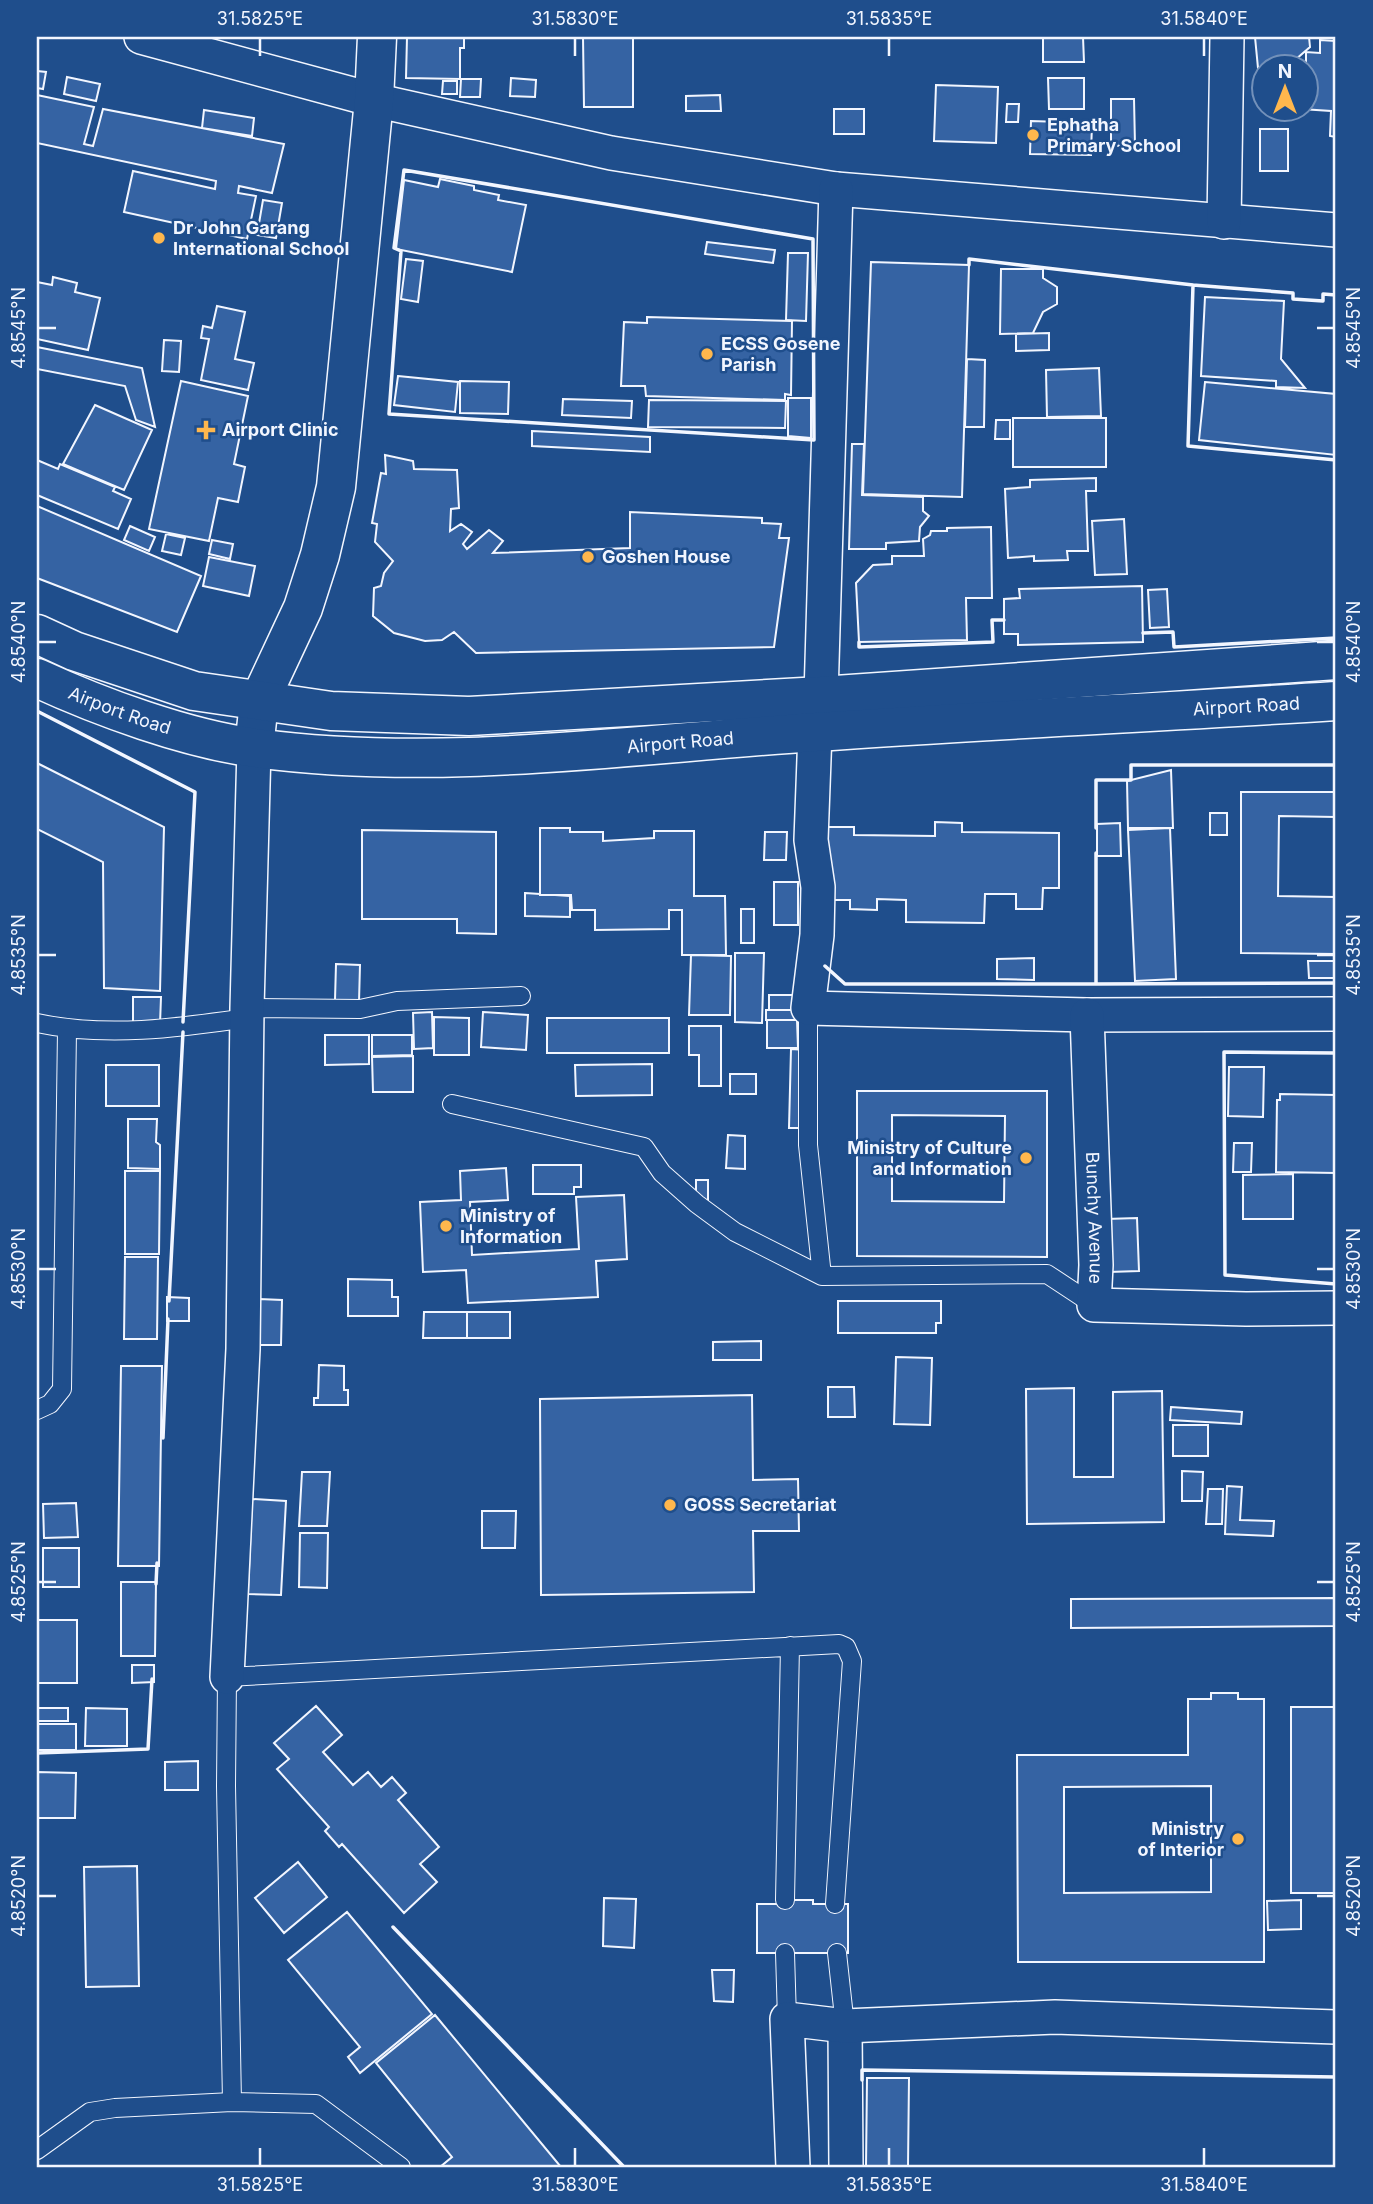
<svg xmlns="http://www.w3.org/2000/svg" width="1373" height="2204" viewBox="0 0 1373 2204" font-family="Inter,sans-serif">
<style>
.building{fill:#3563a3;stroke:#f2f6ff;stroke-width:2;fill-rule:evenodd}
.lines{fill:none;stroke-linecap:round;stroke-linejoin:round}
.service-casing{stroke:#f2f6ff;stroke-width:20}
.minor-casing{stroke:#f2f6ff;stroke-width:36}
.tertiary-casing{stroke:#f2f6ff;stroke-width:41}
.primary-casing{stroke:#f2f6ff;stroke-width:41}
.service{stroke:#1f4e8c;stroke-width:18}
.minor{stroke:#1f4e8c;stroke-width:33}
.tertiary{stroke:#1f4e8c;stroke-width:38}
.primary{stroke:#1f4e8c;stroke-width:38}
.wall{stroke:#f2f6ff;stroke-width:3.5}
.ticks{fill:none;stroke:#f2f6ff;stroke-width:2.5}
.poi-dot{fill:#ffb74d;stroke:#1f4e8c;stroke-width:2.5}
.labels{text-anchor:middle;stroke-width:5;stroke-linejoin:round;paint-order:stroke}
.poi-label{font-size:18px;font-weight:bold;fill:#f2f6ff;stroke:#1f4e8c;text-anchor:start}
.street-label{font-size:18px;fill:#f2f6ff;stroke:#1f4e8c}
.neatline{fill:none;stroke:#f2f6ff;stroke-width:2.5}
.ticks-label{font-size:18px;text-anchor:middle;fill:#f2f6ff}
</style>
<rect width="100%" height="100%" fill="#1f4e8c"/>
<path class="building" d="M407,37h57v11h-4v31l-54,-1z
M583,37h50v70h-49z
M1043,37h40l1,25h-41z
M1255,37h54l1,10 -22,19 -30,2z
M1320,40l16,1v96l-6,-1 1,-25 -30,-2 5,-1v-42h-4l4,-3v-11l14,1z
M37,71l9,1 -3,17 -6,-1z
M67,77l33,7 -4,17 -32,-7z
M511,78l25,2 -1,17 -25,-1z
M1048,78h36v31h-35z
M461,79h20l-1,18h-20z
M443,81h14v13h-15z
M936,85l62,2 -2,56 -62,-2z
M37,95l57,12 -10,37 9,2 10,-37 181,35 -12,49 -33,-7 -1,7 18,3 -9,43 -123,-27 9,-41 82,18 1,-8 -179,-38z
M720,95l1,16h-35v-15z
M1111,99h23l1,46 -24,1z
M1007,104h12l-1,18h-12z
M834,109h30v25h-30z
M204,110l50,8 -2,18 -50,-8z
M1031,121l61,2 -1,32 -61,-1z
M1260,129h28v42h-28z
M440,179l34,7v4l25,5 -1,5 28,5 -14,67 -116,-23 8,-69 34,7z
M263,200l19,3 -6,35 -19,-3z
M707,242l68,8 -2,13 -68,-9z
M788,253h20l-2,68 -20,-1z
M406,259l17,2 -5,41 -17,-3z
M871,262l98,3 -7,232 -99,-3z
M1001,269h42v9l14,9v17l-14,8 -10,21 -33,1z
M53,277l24,6 -2,9 25,6 -12,52 -51,-11v-57l15,3z
M1205,297l79,4 -3,58 24,29 -29,-1v-6l-75,-5z
M217,306l28,6 -10,47 19,4 -6,27 -47,-10 8,-41 -8,-1 2,-12 9,2z
M647,317l145,4 -1,74 -6,-1v6l-139,-4 -1,-10h-24l3,-64 23,1z
M1049,333v17l-33,1v-17z
M164,340l17,1 -2,31 -17,-1z
M37,347l105,21 13,59 -19,-7 -11,-34 -88,-17z
M967,359l18,1 -1,67h-19z
M1099,368l2,48 -54,1 -1,-47z
M398,376l60,6 -3,30 -61,-7z
M181,381l67,15 -14,68 11,3 -7,35 -20,-4 -9,43 -60,-12z
M460,381l49,1 -1,32 -48,-1z
M1205,382l131,12v61l-137,-15z
M788,398h23v40l-23,-2z
M563,399l69,2 -1,17 -69,-3z
M649,400l137,1 -1,27 -137,-1z
M95,405l57,25 -28,60 -61,-26z
M1013,418h93v49h-93z
M996,420h14v19h-15z
M532,431l118,6v15l-118,-6z
M852,444h12l-2,51 61,2v14l6,5 -9,11 -1,14 -33,2v6h-37z
M385,455l28,6 1,8 43,1 2,38 -8,1 -1,22 11,-7 11,8 -9,12 4,5 22,-19 14,11 -10,12 137,-5v-36l132,6v5l19,1 -2,14h10l-15,109 -298,6 -22,-21 -12,8 -17,1 -31,-8 -21,-17 1,-28 7,-2 3,-13 9,-12 -18,-19 2,-18 -5,-1 9,-50 5,1z
M37,460l21,9 2,-5 55,23 -2,4 18,8 -13,30 -81,-34z
M1096,478v13h-10l2,60h-21l1,9 -34,1v-5l-26,2 -3,-69 25,-2v-7z
M37,506l164,70 -24,56 -140,-54z
M1124,519l3,55 -32,1 -3,-54z
M130,526l25,11 -6,14 -25,-11z
M991,527l1,71h-26l1,42 -108,2 -3,-59 17,-18 19,-1v-8h32l-1,-17 7,-4 1,-4h16v-3z
M166,534l19,4 -4,17 -19,-4z
M212,540l21,4 -3,15 -21,-5z
M209,557l46,9 -6,30 -46,-10z
M1142,586l1,56 -125,3v-11h-14v-35l16,-1 -1,-9z
M1167,589l2,38 -19,1 -2,-38z
M37,763l127,64 -4,164 -56,-3 -1,-126 -66,-33z
M1171,770l2,58h-45l-1,-47z
M1241,792h95v25l-57,-1 -1,80 58,1v57l-95,-1z
M1210,813h17v22h-17z
M935,822l27,1v9l97,1v55h-16l-1,21h-26v-15h-31l-1,29 -78,-1v-22l-29,-1v11l-27,-1v-9h-24l1,-73h27v8l81,1z
M1120,823l1,33h-24v-32z
M540,828h30v4h33v9l51,-3v-7h40v65h31l1,59h-44v-45h-13v19l-74,1v-20h-23l-1,-15h-31z
M1170,828l6,151 -41,2 -7,-151z
M362,830l134,2v102l-39,-1v-14h-95z
M765,832h22l-1,28h-22z
M774,882h24v43h-24z
M525,893l45,3v21l-45,-1z
M741,909h13v34h-13z
M735,953h29l-2,70 -27,-1z
M691,955l40,1 -1,59h-41z
M1034,958v22l-37,-1v-20z
M1308,961h28v17h-27z
M336,964l24,1 -1,37 -24,-2z
M769,995h34v15h-34z
M133,997h28l-1,27 -27,-1z
M766,1010h39v10h-39z
M432,1012l1,36 -19,1 -1,-36z
M483,1012l45,3 -2,35 -45,-3z
M434,1017l35,1v37h-35z
M547,1018h122v35h-122z
M767,1020h30l1,28h-31z
M689,1026h32v60h-22v-31h-10z
M325,1035h44v29l-44,1z
M372,1035h40v20l-40,1z
M791,1049l15,1 -1,78h-16z
M413,1056v36h-40l-1,-35z
M652,1064v31l-76,1 -1,-31z
M106,1065h53v41h-53z
M1229,1067h35l-1,50 -35,-1z
M730,1074h26v20h-26z
M857,1091h190v166l-190,-1zM892,1115l113,1 -1,86 -112,-1z
M1280,1094l56,1v78l-60,-1 1,-72h3z
M128,1119h29l-1,23 4,3v24l-32,-1z
M728,1135l17,1v33l-19,-1z
M1234,1143h18l-1,29h-18z
M533,1165h48v22h-7v7h-41z
M506,1168l2,32 -38,2 2,53 107,-6 -3,-52 48,-2 3,64 -31,2 2,36 -130,6 -2,-33 -43,2 -3,-70 41,-2 -1,-29z
M125,1171h35l-1,83h-34z
M1293,1174v45h-50v-44z
M696,1180h12v20h-12z
M1137,1218l2,53 -30,1 -3,-53z
M125,1257h33l-1,82h-33z
M348,1279l44,1v17h6v19h-50z
M167,1297l22,1v23h-22z
M259,1299l23,1 -1,45h-22z
M838,1301h103v22h-5v10h-98z
M424,1312h43v26h-44z
M467,1312h43v26h-43z
M761,1341v19h-48v-18z
M896,1357l36,1 -2,67 -36,-1z
M319,1365l25,1v24h4v15h-34v-7h4z
M121,1366h41l-3,200h-41z
M828,1387h26l1,30h-27z
M1074,1388v89h39v-85l49,-1 2,131 -137,2 -1,-135z
M752,1395l1,85 45,-1 1,52h-46l1,61 -213,3 -1,-196z
M1171,1407l71,5 -1,12 -71,-4z
M1173,1425h35v31h-35z
M1182,1471l21,1 -1,29h-20z
M302,1472h28l-3,54h-28z
M1227,1486l15,1 -2,33 34,1 -1,15 -48,-2z
M1208,1489h15l-1,35h-16z
M252,1499l34,2 -5,94 -33,-1z
M76,1503l2,34 -34,1 -1,-34z
M482,1511h34l-1,37h-33z
M300,1533h28l-1,55 -28,-1z
M43,1548h36v39h-36z
M121,1582h35l-1,74h-34z
M1336,1598v28l-265,2v-29z
M38,1620h39v63h-39z
M132,1665h22v17l-22,1z
M1211,1693h27v6h26v263h-246l-1,-207h171v-56h23zM1211,1786v106l-147,1v-106z
M316,1706l26,29 -19,17 30,33 15,-13 13,15 11,-10 14,16 -8,7 41,47 -19,17 17,18 -33,31 -62,-69 -3,3 -14,-16 4,-4 -52,-58 12,-10 -15,-16z
M1291,1707h44l1,186h-45z
M37,1708h31v13h-31z
M86,1708l41,1v37h-42z
M37,1724h39v26h-38z
M198,1761v29h-33v-28z
M37,1772l39,1 -1,45h-38z
M298,1862l29,35 -43,36 -29,-35z
M137,1866l2,120 -53,1 -2,-120z
M604,1898l32,1 -2,49 -31,-2z
M779,1900h34v4h35v49h-91v-49h22z
M1301,1900v29l-33,1 -1,-29z
M347,1912l85,102 -72,59 -12,-16 12,-10 -72,-87z
M712,1970h22l-1,32 -19,-1z
M435,2015l126,152h-121l12,-10 -76,-94z
M867,2078h42l-1,89h-42z"/>
<g class="lines">
<g class="service-casing">
<path id="service" d="M247,1008l113,1 37,-8 124,-5
M808,1008v137l14,131
M37,1023c69,15 141,5 210,-5
M452,1104l192,43 18,26 35,31 38,28 87,44 225,-2 47,31
M37,1410l13,-6 12,-15 5,-359
M785,1900l5,-254
M785,1953l2,66
M837,1953l8,73
M232,2102l-6,-316 1,-109 612,-33 7,3 6,14 -17,243
M37,2150l53,-38 25,-4 117,-6 84,2 85,63"/>
</g>
<g class="minor-casing">
<g id="minor">
<path d="M141,37l233,63 237,53 225,36 500,41"/>
<path d="M836,189l-15,507 -6,36 -4,108 7,47 -1,48 -9,73 279,7 249,-1"/>
<path d="M1224,222l3,-185"/>
<path id="s1" d="M1087,1015l9,250 -2,40 152,4 90,-1"/>
<path d="M227,1677l16,-328 4,-341 7,-260"/>
<path d="M845,2026l1,141"/>
<path d="M793,2167l-6,-148 58,7 210,-9 281,10"/>
</g>
</g>
<g class="tertiary-casing">
<path id="tertiary" d="M254,748l5,-46 44,-94 17,-53 16,-68 38,-387 3,-63"/>
</g>
<g class="primary-casing">
<g id="primary">
<path d="M37,634l37,17 120,40 137,20 138,5 352,-20 515,-36"/>
<path id="s2" d="M37,678c63,29 150,61 219,70 186,25 374,-4 560,-16 173,-12 347,-20 520,-31"/>
</g>
</g>
<use href="#service" class="service"/>
<use href="#minor" class="minor"/>
<use href="#tertiary" class="tertiary"/>
<use href="#primary" class="primary"/>
<path class="wall" d="M404,170l409,69 1,201 -425,-26 12,-163 -7,-3z
M969,265v-6l224,26 -5,161 148,14
M1193,285l100,8v6l30,2v-7l13,1
M1143,633l30,-1 1,15 162,-9
M859,642v5l134,-5 -1,-22h12
M37,711l158,81 -12,230
M1096,828v-48h35v-15h205
M1096,853v131l240,-1
M825,966l20,18h251
M1336,1053l-112,-1 1,223 111,9
M169,1301l14,-269
M163,1438l5,-119
M156,1584l1,-21
M37,1753l111,-4 4,-70
M393,1927l231,240
M862,2080v-10l474,7"/>
</g>
<path class="ticks" d="M260,38v18M575,38v18M889,38v18M1204,38v18M38,328h18M1317,328h17M38,642h18M1317,642h17M38,955h18M1317,955h17M38,1269h18M1317,1269h17M38,1582h18M1317,1582h17M38,1896h18M1317,1896h17M260,2148v18M575,2148v18M889,2148v18M1204,2148v18"/>
<g class="poi-dot">
<circle cx="1033" cy="135" r="7"/>
<circle cx="159" cy="238" r="7"/>
<circle cx="707" cy="354" r="7"/>
<path d="M202.5 419.5h7v7h7v7h-7v7h-7v-7h-7v-7h7z"/>
<circle cx="588" cy="557" r="7"/>
<circle cx="1026" cy="1158" r="7"/>
<circle cx="446" cy="1226" r="7"/>
<circle cx="670" cy="1505" r="7"/>
<circle cx="1238" cy="1839" r="7"/>
</g>
<g class="labels">
<g class="poi-label">
<text x="1047" y="131">Ephatha<tspan x="1047" dy="21">Primary School</tspan></text>
<text x="173" y="234">Dr John Garang<tspan x="173" dy="21">International School</tspan></text>
<text x="721" y="350">ECSS Gosene<tspan x="721" dy="21">Parish</tspan></text>
<text x="222" y="436">Airport Clinic</text>
<text x="602" y="563">Goshen House</text>
<text x="1012" y="1154" text-anchor="end">Ministry of Culture<tspan x="1012" dy="21">and Information</tspan></text>
<text x="460" y="1222">Ministry of<tspan x="460" dy="21">Information</tspan></text>
<text x="684" y="1511">GOSS Secretariat</text>
<text x="1224" y="1835" text-anchor="end">Ministry<tspan x="1224" dy="21">of Interior</tspan></text>
</g>
<g class="street-label">
<text dy="6" stroke="none"><textPath href="#s2" startOffset="1223">Airport Road</textPath></text>
<text dy="6" stroke="none"><textPath href="#s2" startOffset="89">Airport Road</textPath></text>
<text dy="6" stroke="none"><textPath href="#s2" startOffset="656">Airport Road</textPath></text>
<text dy="6" stroke="none"><textPath href="#s1" startOffset="203">Bunchy Avenue</textPath></text>
</g>
</g>
<rect width="1373" height="2204" fill="none" stroke="#1f4e8c" stroke-width="77"/>
<g transform="translate(1285 88)"><circle r="33" fill="#1f4e8c" stroke="#7391ba" stroke-width="2"/>
<path d="M0-5L12 26L0 18L-12 26Z" fill="#ffb74d"/>
<text y="-10" font-size="19" font-weight="bold" text-anchor="middle" fill="#f2f6ff">N</text>
</g>
<rect x="38" y="38" width="1296" height="2128" class="neatline"/>
<g class="ticks-label">
<text x="260" y="25">31.5825°E</text>
<text x="575" y="25">31.5830°E</text>
<text x="889" y="25">31.5835°E</text>
<text x="1204" y="25">31.5840°E</text>
<text transform="translate(19 328) rotate(-90)" y="6">4.8545°N</text>
<text transform="translate(1354 328) rotate(-90)" y="6">4.8545°N</text>
<text transform="translate(19 642) rotate(-90)" y="6">4.8540°N</text>
<text transform="translate(1354 642) rotate(-90)" y="6">4.8540°N</text>
<text transform="translate(19 955) rotate(-90)" y="6">4.8535°N</text>
<text transform="translate(1354 955) rotate(-90)" y="6">4.8535°N</text>
<text transform="translate(19 1269) rotate(-90)" y="6">4.8530°N</text>
<text transform="translate(1354 1269) rotate(-90)" y="6">4.8530°N</text>
<text transform="translate(19 1582) rotate(-90)" y="6">4.8525°N</text>
<text transform="translate(1354 1582) rotate(-90)" y="6">4.8525°N</text>
<text transform="translate(19 1896) rotate(-90)" y="6">4.8520°N</text>
<text transform="translate(1354 1896) rotate(-90)" y="6">4.8520°N</text>
<text x="260" y="2191">31.5825°E</text>
<text x="575" y="2191">31.5830°E</text>
<text x="889" y="2191">31.5835°E</text>
<text x="1204" y="2191">31.5840°E</text>
</g>
</svg>
